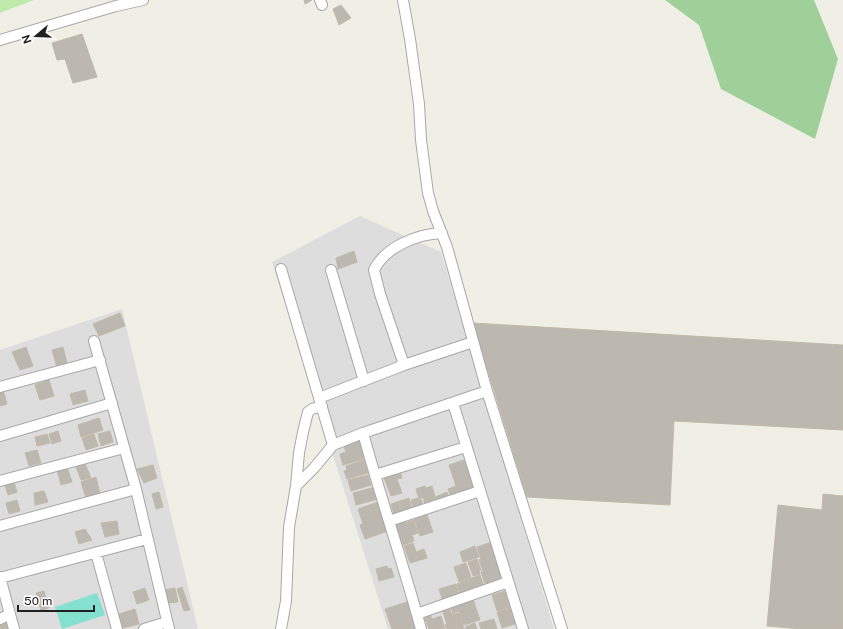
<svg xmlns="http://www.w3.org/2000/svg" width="843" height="629" viewBox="0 0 843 629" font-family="'Public Sans',sans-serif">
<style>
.residential{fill:#dedddd}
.grass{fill:#beeaac}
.forest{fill:#9fd09a}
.pitch{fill:#84e0cf}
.building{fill:#bdb8af;stroke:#c2b9a8}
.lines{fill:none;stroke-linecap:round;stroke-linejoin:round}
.street-casing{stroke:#a7a7a7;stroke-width:12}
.street{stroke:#fff;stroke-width:10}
</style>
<rect width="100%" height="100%" fill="#f0efe6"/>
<path class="residential" d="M360,216l81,36 113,377h-166l-116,-367z
M122,309l76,320h-198v-279z"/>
<path class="grass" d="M0,0h34l-34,13z"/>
<path class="forest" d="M665,0h149l24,59 -23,80 -94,-50 -22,-64z"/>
<path class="pitch" d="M97,593l8,22 -43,14 -7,-22z"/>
<path class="building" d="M304,0h8l-7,4z
M341,5l10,13 -12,7 -6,-16z
M82,34l15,43 -24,6 -8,-24 -8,1 -5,-17z
M354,251l3,11 -19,7 -2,-11z
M120,313l5,13 -26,10 -6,-12z
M473,323l370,22v85l-169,-9 -4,84 -143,-8z
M26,347l7,19 -13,4 -8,-18z
M63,347l4,16 -10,4 -5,-17z
M49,380l5,16 -14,4 -5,-15z
M3,390l4,14 -7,2v-15z
M85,390l3,11 -15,4 -3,-11z
M99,418l4,12 -22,7 -3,-12z
M58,431l3,10 -9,3 -3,-10z
M110,431l3,11 -12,4 -3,-12z
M47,434l3,9 -13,3 -2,-9z
M94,434l4,12 -12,4 -4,-12z
M361,438l6,20 -24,7 -3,-11 6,-2 -3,-8z
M37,450l4,13 -12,3 -4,-13z
M364,460l4,13 -21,6 -3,-8 3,-1 -1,-4z
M464,460l10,30 -23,8 -3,-9 8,-3 -7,-21z
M85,463l6,15 -10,2 -5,-13z
M153,465l4,13 -13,5 -7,-14z
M67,467l5,15 -11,3 -4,-15z
M400,471l2,7 -5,1 5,14 -11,3 -8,-21z
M368,475l3,10 -20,6 -3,-11z
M96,477l4,17 -14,4 -5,-16z
M14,482l3,10 -9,3 -3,-10z
M425,486l1,2 6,-2 5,18 -11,3 -3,-10 -4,2 -3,-10z
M375,487l3,12 -22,6 -3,-12z
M44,491l4,11 -13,3 -1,-12z
M159,492l4,15 -7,2 -4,-15z
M447,492l2,7 -11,4 -3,-6z
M823,494l20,2v133h-42l-34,-3 11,-121 44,5z
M409,498l4,14 -18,5 -4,-13z
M418,498l1,2 2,-1 3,8 -10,3 -3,-10z
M17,500l3,11 -11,3 -3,-11z
M378,502l10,29 -23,8 -5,-14 3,-1 -5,-15z
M426,512l7,20 -13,4 -7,-20z
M405,520l1,3 7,-3 5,13 -6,2 2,6 -11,4 -8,-21z
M117,521l2,13 -14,3 -4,-14z
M85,529l7,11 -13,4 -4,-12z
M492,542l14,40 -19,7 -6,-17 2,-1 -4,-11 2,-1 -4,-12z
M413,543l3,9 8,-3 3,9 -17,5 -6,-17z
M475,546l4,11 -16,5 -3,-10z
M477,559l4,11 -2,1 1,3 -7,2 -5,-14z
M466,563l5,15 -12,4 -5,-15z
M387,566l1,3 3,-1 3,9 -15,4 -3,-12z
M480,575l5,14 -24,8 -4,-13z
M456,584l4,13 -17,5 -4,-13z
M182,587l8,23 -6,1 -7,-22z
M145,588l4,12 -12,4 -4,-12z
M175,588l3,14 -10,1 -4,-13z
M44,591l5,17 -8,3 -5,-18z
M505,591l5,16 -13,4 -5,-16z
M473,599l7,21 -16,5 -5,-14 -6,3 -2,-7z
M407,602l9,27h-24l-7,-20z
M449,607l3,8 7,-2 3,8 -7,3 2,5h-10l-2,-4 2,-1 -5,-15z
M510,608l5,16 -13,4 -5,-16z
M135,609l4,15 -16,4 -4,-14z
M430,614l2,5 9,-3 4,13h-16l-5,-13z
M494,619l3,10h-16l-2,-6z
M6,622l2,7h-8v-4z
M462,622l2,7h-7l-1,-5z
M475,623l2,6h-11l-1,-2z"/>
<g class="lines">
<g class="street-casing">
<path id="street" d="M320,0l2,5
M403,0l7,39 9,65 2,36 7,53 5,18 14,36 40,144 75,238
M0,40l116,-34 27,-6
M281,269l52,176
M331,270l33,111
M94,341l42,148 33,140
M404,365l-24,-71 -6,-24c11,-23 43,-36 68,-37
M0,387l100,-27
M319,398l85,-33 69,-23
M453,403l70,226
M363,433c18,66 40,130 58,196
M0,436l112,-33
M375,475l91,-28
M0,481l124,-33
M296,486l18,-18 19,-23 30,-12 124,-42
M389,521l91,-30
M0,526l136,-37
M96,553l21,76
M0,577l14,52
M0,578l147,-39
M417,614l91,-32
M0,619l10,-5
M144,629l23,-7
M281,629l5,-28 3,-74 7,-41 3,-33 4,-21 5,-20 4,-3 10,-3"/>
</g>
<use href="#street" class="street"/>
</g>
<g transform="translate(36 36) rotate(251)" stroke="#ffffff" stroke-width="3" paint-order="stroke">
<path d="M0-3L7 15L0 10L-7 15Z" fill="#202020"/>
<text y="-6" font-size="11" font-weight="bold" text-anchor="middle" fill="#202020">N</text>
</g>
<path d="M18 605v6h76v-6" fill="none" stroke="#202020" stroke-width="2"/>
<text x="24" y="605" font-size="12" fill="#202020" stroke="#ffffff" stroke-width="3" paint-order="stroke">50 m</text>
</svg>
